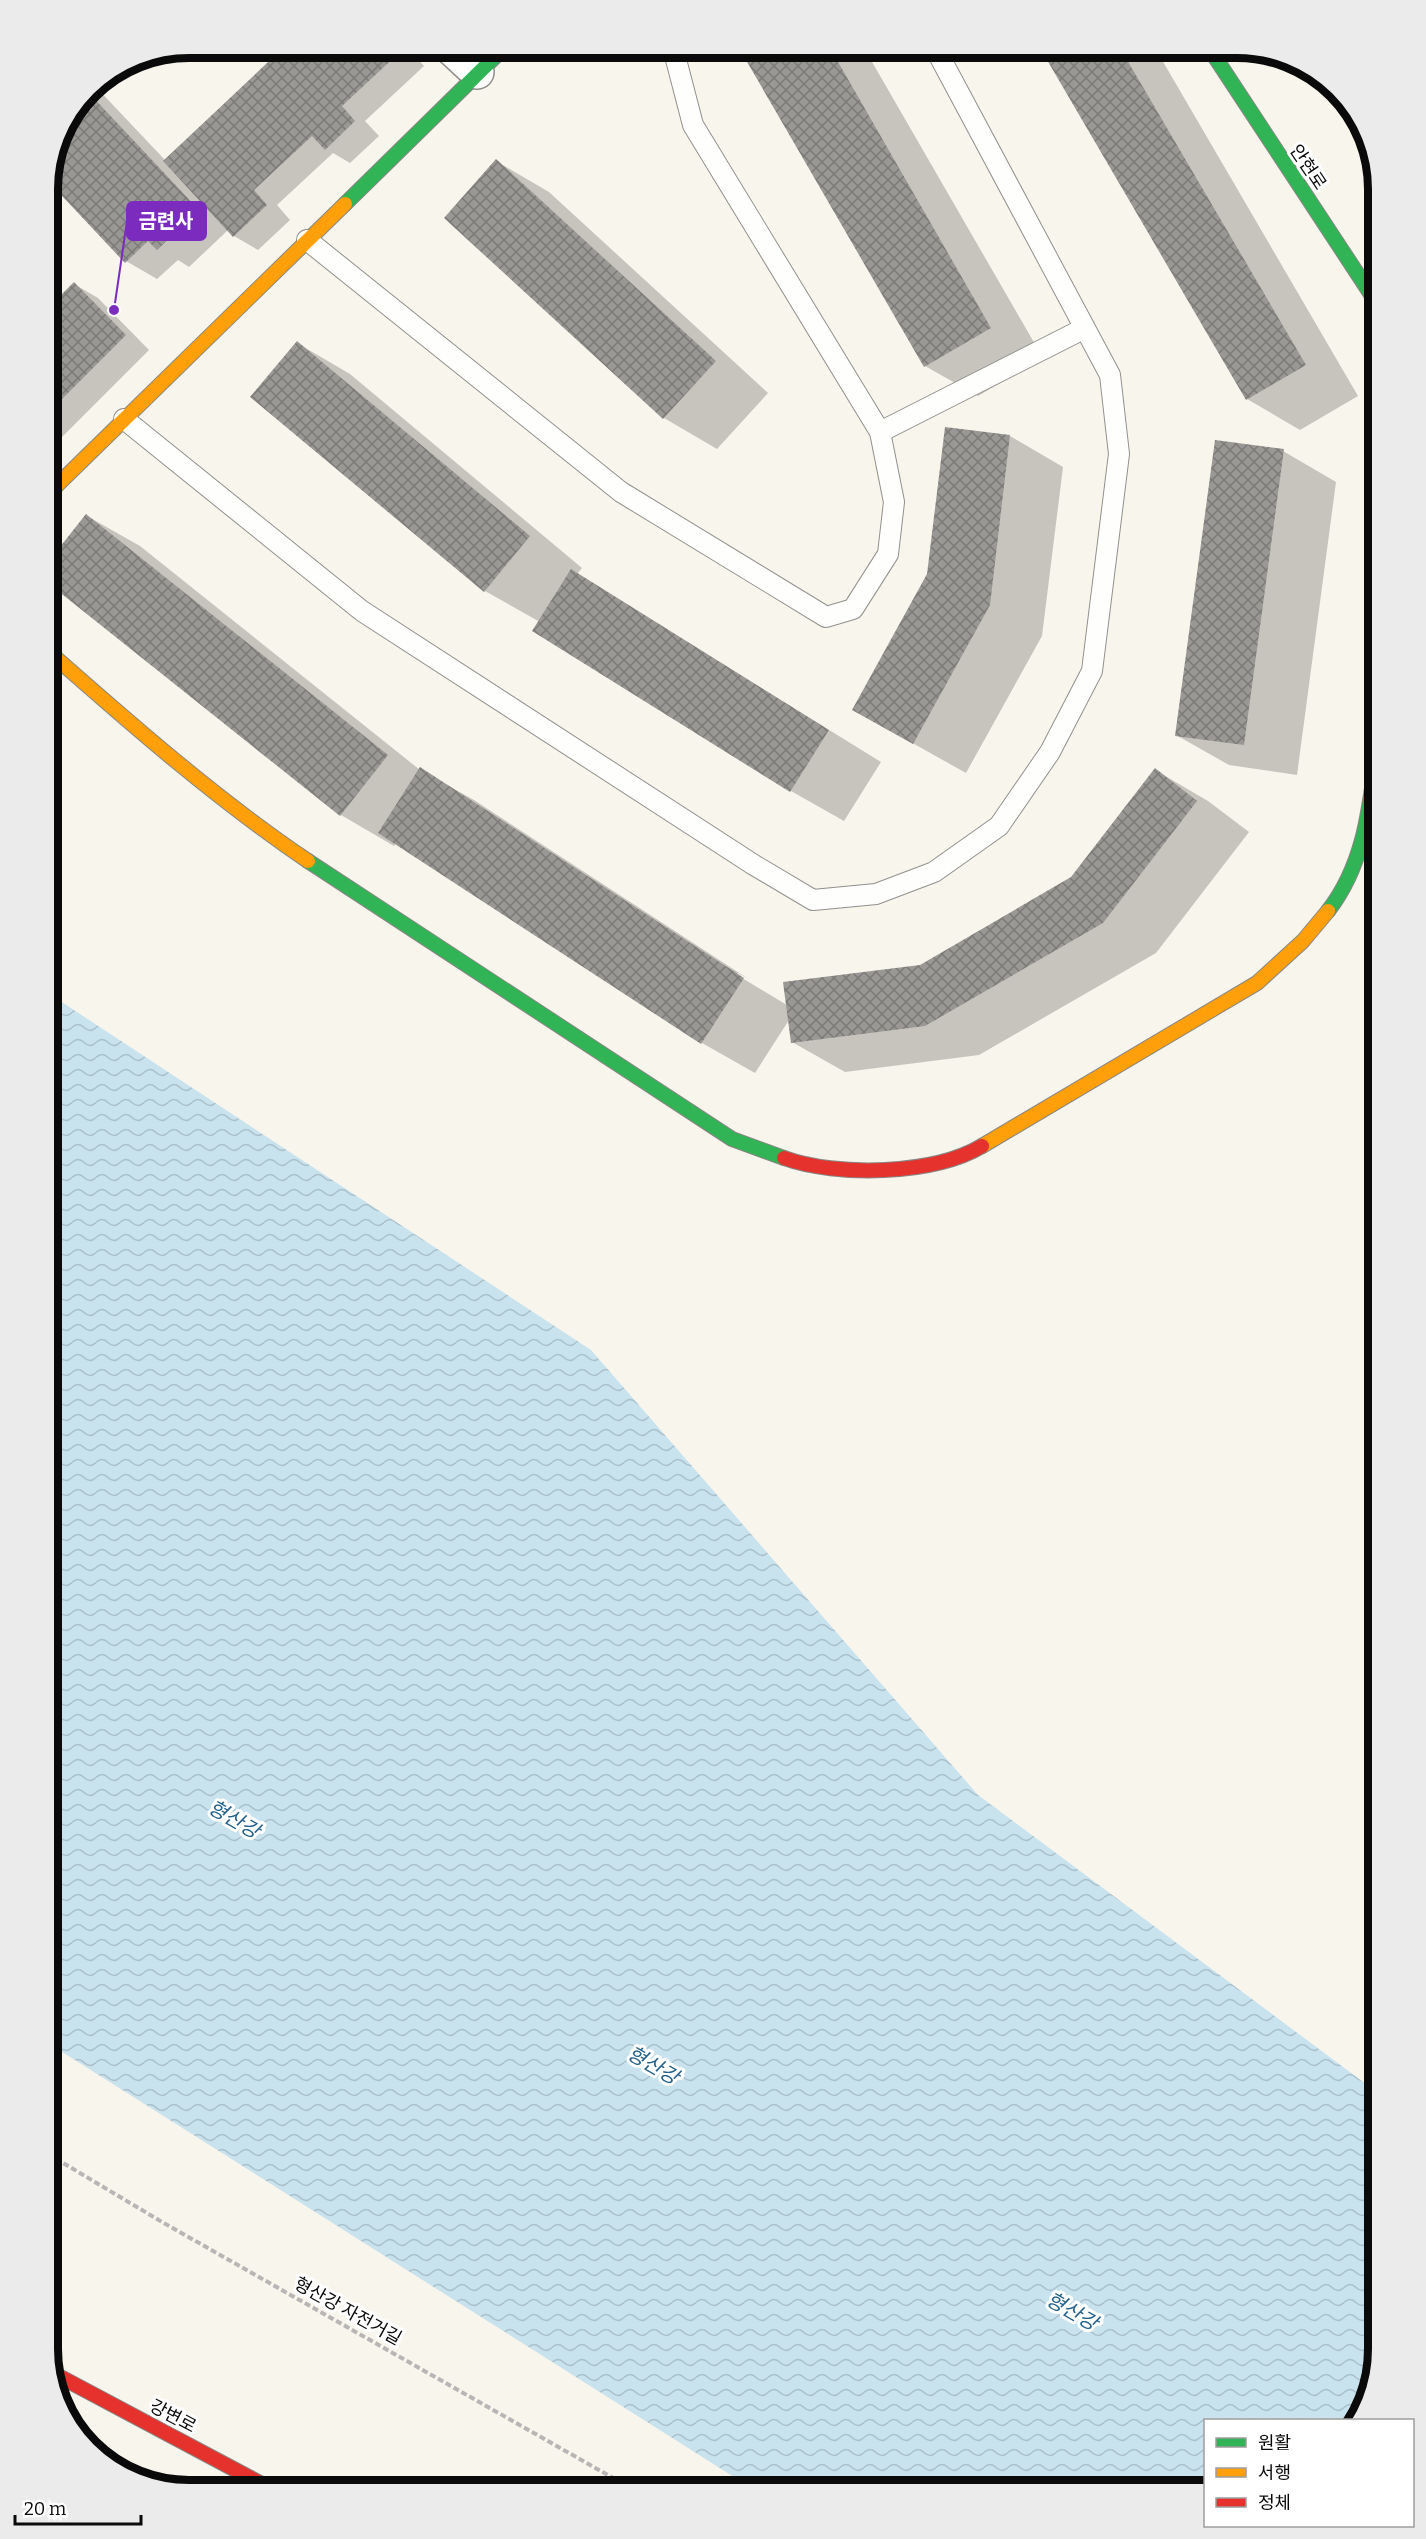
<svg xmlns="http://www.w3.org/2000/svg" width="1426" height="2539" viewBox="0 0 1426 2539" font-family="Bitter,'Noto Sans KR',serif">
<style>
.water{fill:url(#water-waves)}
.shadow{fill:#0003}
.building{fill:url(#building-cross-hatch)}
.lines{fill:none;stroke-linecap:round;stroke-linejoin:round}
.lane-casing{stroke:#91908c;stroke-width:22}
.street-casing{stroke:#91908c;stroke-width:36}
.fast-casing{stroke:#888683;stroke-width:16}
.slow-casing{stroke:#888683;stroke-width:16}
.jam-casing{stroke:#888683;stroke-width:16}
.path{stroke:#b7b6b5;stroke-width:4;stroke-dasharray:6 3;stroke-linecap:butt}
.lane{stroke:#fefefc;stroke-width:20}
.street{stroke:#fefefc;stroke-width:33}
.fast{stroke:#30b455;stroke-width:14}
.slow{stroke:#ff9f0a;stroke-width:14}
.jam{stroke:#e5322d;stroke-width:14}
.labels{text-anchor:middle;stroke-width:6;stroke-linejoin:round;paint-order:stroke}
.street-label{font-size:18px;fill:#0a0a0a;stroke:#fff}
.water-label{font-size:20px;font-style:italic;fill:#24628b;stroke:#fff}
.rim{fill:none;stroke:#0a0a0a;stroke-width:8}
.leader{fill:none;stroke:#7b2cbf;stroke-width:2}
.callout-dot{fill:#7b2cbf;stroke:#fff;stroke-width:2}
.callout{fill:#7b2cbf;stroke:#7b2cbf;stroke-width:2}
.callout-label{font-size:20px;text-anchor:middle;font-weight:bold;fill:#fff}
</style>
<defs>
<pattern id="water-waves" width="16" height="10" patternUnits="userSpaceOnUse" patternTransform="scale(1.5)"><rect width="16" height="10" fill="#c8e2ee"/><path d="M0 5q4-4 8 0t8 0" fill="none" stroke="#aac1cb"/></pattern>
<pattern id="building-cross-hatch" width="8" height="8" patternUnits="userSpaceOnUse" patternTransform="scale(1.5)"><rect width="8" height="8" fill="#9a9894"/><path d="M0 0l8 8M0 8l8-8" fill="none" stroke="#7c7a77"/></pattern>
</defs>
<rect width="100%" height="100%" fill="#f8f5ed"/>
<path class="water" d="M48,993l543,357 387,445 400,298v257l-21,70h-151l-1,71h-449l-708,-448z"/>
<path class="shadow" d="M286,48h122l16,18 -59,55 14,15 -29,27 -17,-10 -56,52 13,15 -32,30 -24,-14 -6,-6 -39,37 -11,-7 -21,19 -31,-18 -77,-82 10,-44 31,-46 5,-3 70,74z
M741,48h123l179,310 -65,38 -53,-30z
M1042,48h113l203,348 -58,34 -53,-31z
M496,161l53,31 219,201 -51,56 -53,-31 -218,-201z
M74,284l24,14 51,52 -101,101v-141z
M297,343l53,31 232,194 -5,6 304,188 -37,59 -53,-30 -256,-161 5,-8 -55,-31z
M1010,436l53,31 -21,169 -76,137 -59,-33z
M1283,451l53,31 -39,293 -68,-10 -53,-30z
M87,516l53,30 280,224 54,30 276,180 -12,-7 -1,2 50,30 134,-39 151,-88 83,-108 53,31 41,31 -93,121 -177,102 -134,17 -53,-30 -3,-22 -34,53 -53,-30 -306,-200 -2,3 -53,-31 -293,-234z"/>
<path class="building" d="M283,48h115l3,3 -59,55 13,15 -30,29 -13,-14 -58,54 13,15 -34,32 -70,-76z
M739,48h91l161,280 -67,39z
M1040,48h80l186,317 -60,35z
M88,92l111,118 -42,40 -9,-9 -23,22 -77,-82 11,-46z
M496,159l220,202 -53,58 -219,-201z
M74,282l52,53 -78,78v-105z
M297,341l233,195 -46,56 -234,-195z
M945,427l65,8 -20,170 -77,139 -61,-34 75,-136z
M1215,440l69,9 -40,296 -69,-9z
M86,514l302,241 -48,61 -292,-233v-21z
M571,569l258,161 -39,62 -258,-161z
M420,767l324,211 -43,66 -323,-211z
M1155,768l42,33 -94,122 -178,103 -134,17 -8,-61 137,-17 151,-88z"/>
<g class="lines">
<g class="lane-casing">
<path id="lane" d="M307,240l314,252 205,125 27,-8 35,-55 6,-52 -14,-70 -187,-307 -20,-77
M124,419l238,192 392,254 59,35 63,-6 58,-22 65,-46 51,-74 42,-81 27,-217 -9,-79 -175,-327
M880,432l205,-104"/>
</g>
<g class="street-casing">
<path id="street" d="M451,48l26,24"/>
</g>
<g class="fast-casing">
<path id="fast" d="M1209,48l169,257
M345,204l159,-156
M308,861l424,278 52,19
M1328,911c38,-49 42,-108 50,-167"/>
</g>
<g class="slow-casing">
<path id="slow" d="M48,494l297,-290
M48,651c83,73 168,148 260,210
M982,1146l275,-163 46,-42 25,-30"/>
</g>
<g class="jam-casing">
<path id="jam" d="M784,1158c53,19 149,17 198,-12
M53,2373l222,118"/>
</g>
<path class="path" d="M48,2154l114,68 474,269"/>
<use href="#lane" class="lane"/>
<use href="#street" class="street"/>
<use href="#fast" class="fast"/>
<use href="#slow" class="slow"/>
<use href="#jam" class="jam"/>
</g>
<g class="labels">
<g class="street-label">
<text transform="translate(1308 167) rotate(56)" y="6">안현로</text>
<text transform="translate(348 2311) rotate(29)" y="6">형산강 자전거길</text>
<text transform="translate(173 2416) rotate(28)" y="6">강변로</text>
</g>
<g class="water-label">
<text transform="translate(234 1819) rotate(30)" y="7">형산강</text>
<text transform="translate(653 2065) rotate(30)" y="7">형산강</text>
<text transform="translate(1072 2311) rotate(30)" y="7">형산강</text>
</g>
</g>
<path d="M0 0H1426V2539H0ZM189 58H1237A131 131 0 0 1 1368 189V2349A131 131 0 0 1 1237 2480H189A131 131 0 0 1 58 2349V189A131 131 0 0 1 189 58Z" fill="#ebebeb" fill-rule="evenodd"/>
<path class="rim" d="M189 58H1237A131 131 0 0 1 1368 189V2349A131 131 0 0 1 1237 2480H189A131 131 0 0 1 58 2349V189A131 131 0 0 1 189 58Z"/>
<path class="leader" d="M114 310L127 221"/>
<circle class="callout-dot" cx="114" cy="310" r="6"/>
<rect class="callout" x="127" y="202" width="79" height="38" rx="6"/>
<g class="callout-label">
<text x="166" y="228">금련사</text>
</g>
<rect x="1204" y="2419" width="210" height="108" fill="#ffffff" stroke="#9d9d9d" stroke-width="1.5"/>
<rect x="1216" y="2438" width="30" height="9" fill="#30b455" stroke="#9d9d9d" stroke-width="1.5"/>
<text x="1258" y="2449" font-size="18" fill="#0a0a0a">원활</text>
<rect x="1216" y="2468" width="30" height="9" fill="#ff9f0a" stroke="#9d9d9d" stroke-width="1.5"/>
<text x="1258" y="2479" font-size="18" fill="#0a0a0a">서행</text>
<rect x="1216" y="2498" width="30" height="9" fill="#e5322d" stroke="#9d9d9d" stroke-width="1.5"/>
<text x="1258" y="2509" font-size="18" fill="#0a0a0a">정체</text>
<path d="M15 2515v9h126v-9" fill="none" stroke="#0a0a0a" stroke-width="3"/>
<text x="24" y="2515" font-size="18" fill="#0a0a0a" stroke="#ffffff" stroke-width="4.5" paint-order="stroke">20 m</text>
</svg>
